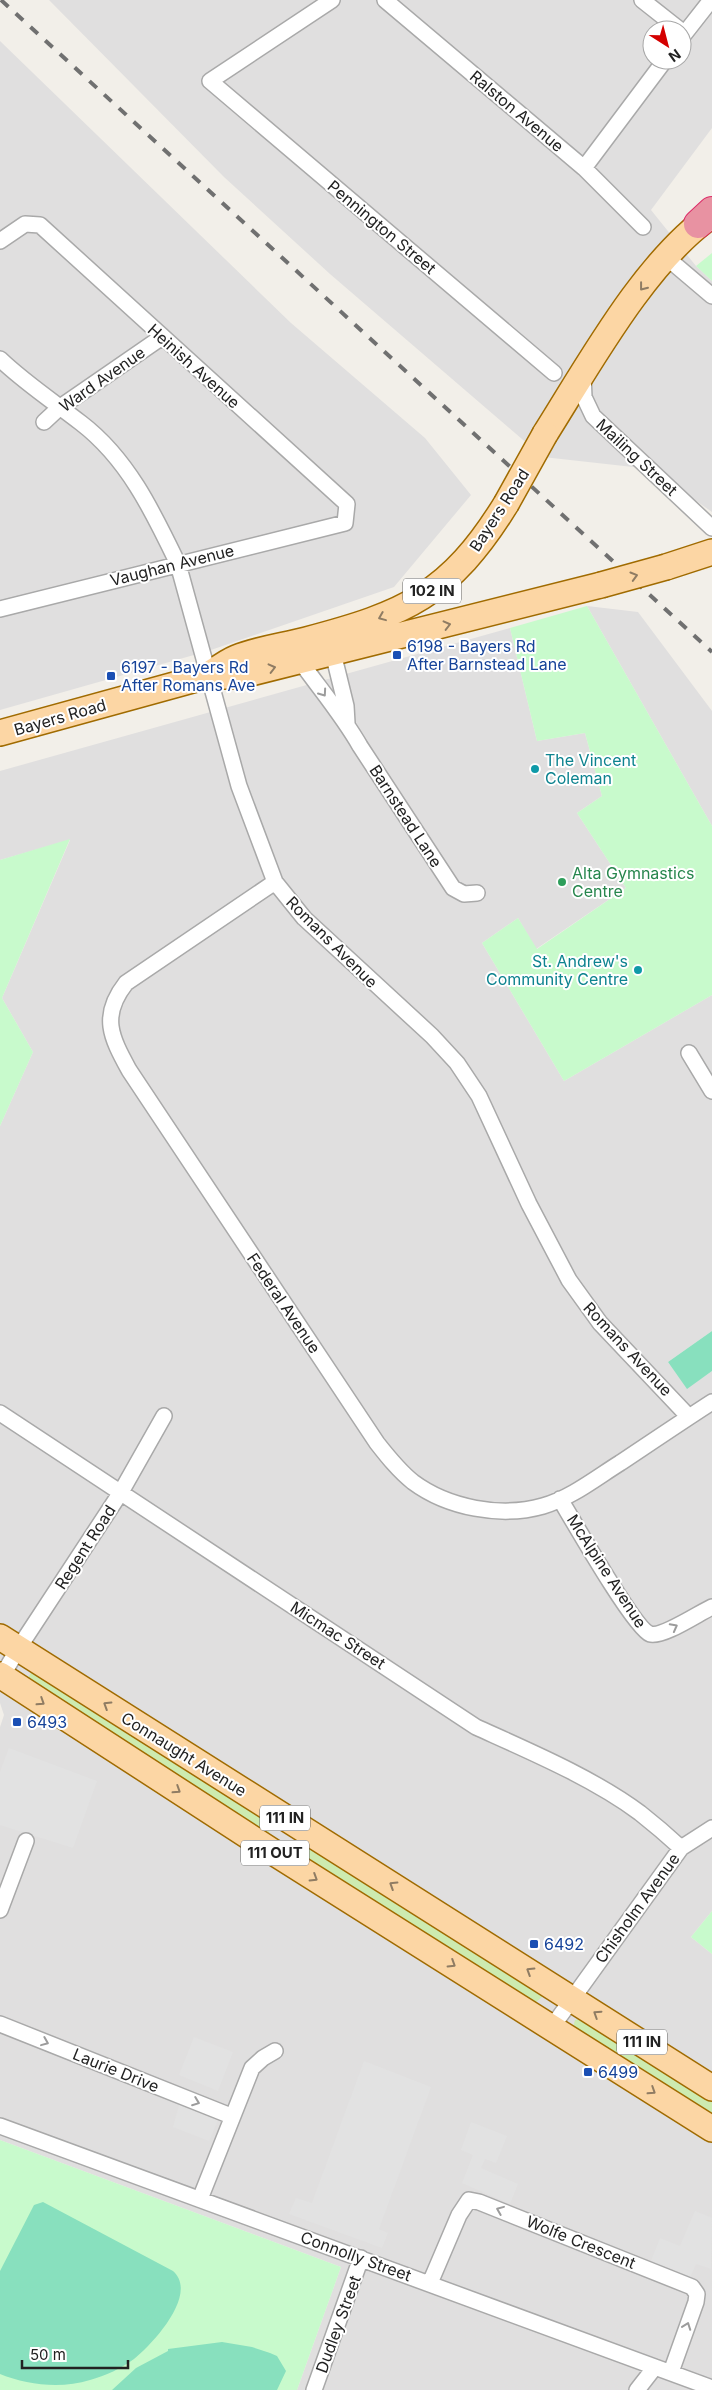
<svg xmlns="http://www.w3.org/2000/svg" width="712" height="2390" viewBox="0 0 712 2390" font-family="Inter,sans-serif">
<style>
.residential{fill:#e0dfdf;fill-rule:evenodd}
.grass{fill:#cdebb0}
.park{fill:#c8facc}
.pitch{fill:#88e0be}
.parking{fill:#e2e2e2}
.lines{fill:none;stroke-linecap:round;stroke-linejoin:round}
.minor-casing{stroke:#a9a9a9;stroke-width:18}
.primary-casing{stroke:#a06b00;stroke-width:28}
.motorway-casing{stroke:#dc2a67;stroke-width:30}
.minor{stroke:#fff;stroke-width:15}
.primary{stroke:#fcd6a4;stroke-width:25}
.motorway{stroke:#e892a2;stroke-width:28}
.rail{stroke:#707070;stroke-width:4;stroke-dasharray:10 10;stroke-linecap:butt}
.primary-bridge-casing{stroke:#a06b00;stroke-width:28;stroke-linecap:butt}
.primary-bridge{stroke:#fcd6a4;stroke-width:25}
.oneway{stroke:#8f7c63}
.oneway2{stroke:#9c9c9c}
.transit-dot{fill:#1a4fb4;stroke:#fff;stroke-width:2}
.culture-dot{fill:#0f9aa8;stroke:#fff;stroke-width:2}
.leisure-dot{fill:#2e9e5b;stroke:#fff;stroke-width:2}
.labels{text-anchor:middle;stroke-width:4;stroke-linejoin:round;paint-order:stroke}
.shield{fill:#fff;stroke:#646464;stroke-width:1}
.shield-label{font-size:15px;font-weight:bold;fill:#222}
.street-label{font-size:16px;fill:#222;stroke:#fff}
.transit-label{font-size:16px;fill:#164399;stroke:#fff;text-anchor:start}
.culture-label{font-size:16px;fill:#0d838f;stroke:#fff;text-anchor:start}
.leisure-label{font-size:16px;fill:#27864d;stroke:#fff;text-anchor:start}
</style>
<rect width="100%" height="100%" fill="#f2efe9"/>
<path class="residential" d="M49,0h663v128l-61,82 45,56 16,15v231l-61,-43 -108,-12 -213,-183 -106,-97zM652,30h30v30h-30z
M0,41l291,282 134,115 46,57 -77,92 -186,64 -208,59z
M587,606l51,6 74,99v115z
M510,628l27,113 48,-8 17,63 -25,17 49,75 -90,61 -18,-31 -36,25 82,138 148,-86v336l-44,31 19,26 25,-17v540l-21,26 21,17v436h-415l44,-123 -341,-127v-413l4,-12 -4,-12v-577l33,-74 -31,-54 68,-158 -70,20v-89z"/>
<path class="grass" d="M32,1671l239,151 1,4 -4,8 -5,1 -238,-152z
M302,1842l239,149 1,6 -7,6 -241,-152 4,-8z
M585,2018l127,84v17l-139,-92 2,-7z"/>
<path class="park" d="M712,253v28l-16,-15z
M587,606l125,220v169l-148,86 -82,-138 36,-25 19,31 89,-61 -49,-75 25,-17 -17,-63 -48,8 -27,-113z
M70,839l-68,159 31,54 -33,74v-266z
M712,1911v43l-21,-17z
M0,2140l341,127 -44,123h-297z"/>
<path class="pitch" d="M712,1331v40l-25,18 -19,-27z
M43,2202l130,69c26,23 -20,73 -39,88 -12,9 -29,17 -44,21 -29,9 -63,5 -90,-6v-103l34,-66z
M222,2342l30,5 18,6 7,3 9,15 -9,19h-165l24,-22 32,-17v-2z"/>
<path class="parking" d="M9,1748l88,33 -24,67 -73,-23v-53z
M194,2037l39,15 -15,39 -39,-16z
M364,2061l67,26 -52,142 9,4 -6,15 -93,-34 7,-16 16,5z
M180,2102l39,16 -10,23 -36,-14z
M471,2122l36,14 -11,27 -11,-4 -4,9 37,16 -8,20 -48,-21 11,-28 -12,-5z
M695,2211l17,7 -1,51 -15,-5 -6,14 -40,-15 10,-25 20,8z"/>
<g class="lines">
<g class="minor-casing">
<path id="minor" d="M332,0l-122,81 344,292
M385,0l199,168 59,59
M642,0l38,30
M682,37l29,-37
M584,168l81,-108
M0,241l25,-17 15,1 307,279 -2,19 -345,86
M666,257l46,39
M0,359c25,24 54,43 81,64 47,36 72,89 97,141l61,222 36,96 29,36 128,118 25,27 22,33 50,108 40,76 31,43 89,94
M583,375l1,22 9,19 119,112
M44,422l15,-14 103,-71
M333,653l13,53 1,17
M300,661c20,28 43,55 60,85l93,142 11,6 13,-1
M275,882l-149,101c-26,33 -15,54 3,87l248,373c11,14 22,28 36,39 35,26 88,36 130,24 28,-8 53,-28 77,-43 30,-20 61,-41 92,-61
M689,1053l23,38
M0,1413l476,314c53,24 117,51 164,86 14,11 28,23 41,35
M560,1499c12,20 75,130 90,135 12,4 49,-21 62,-27
M2,1676l16,-27 103,-157 43,-76
M0,1910l26,-69
M0,2024l231,92
M552,2027l129,-179 31,-20
M0,2126l712,262
M200,2199l52,-131 11,-10 12,-7
M430,2283l29,-68 10,-15 10,2 213,85 5,7 -1,8 -25,70
M314,2390l47,-132
M637,2390l18,-23"/>
</g>
<g class="primary-casing">
<path id="primary" d="M545,434c43,-68 101,-174 167,-219
M666,567l46,-15
M207,676c9,-6 19,-14 29,-18 22,-9 47,-12 70,-18 99,-26 144,-45 200,-136
M0,733l207,-57h32l362,-91
M0,1637l712,451
M0,1675l273,177 439,277"/>
</g>
<g class="motorway-casing">
<path id="motorway" d="M698,224l14,-13"/>
</g>
<use href="#minor" class="minor"/>
<use href="#primary" class="primary"/>
<use href="#motorway" class="motorway"/>
<path class="rail" d="M1,0l711,652"/>
<g class="primary-bridge-casing">
<path id="primary-bridge" d="M506,504l39,-70
M601,585l65,-18"/>
</g>
<use href="#primary-bridge" class="primary-bridge"/>
</g>
<defs><path id="oneway-chevron" d="M-2-3.5L2.5 0L-2 3.5" fill="none" stroke-width="1.6" stroke-linecap="round" stroke-linejoin="round" transform="scale(1.25)"/></defs>
<g class="oneway">
<use href="#oneway-chevron" transform="translate(643 287) rotate(128)"/>
<use href="#oneway-chevron" transform="translate(634 576) rotate(-16)"/>
<use href="#oneway-chevron" transform="translate(382 617) rotate(158)"/>
<use href="#oneway-chevron" transform="translate(447 625) rotate(-14)"/>
<use href="#oneway-chevron" transform="translate(272 668) rotate(-14)"/>
<use href="#oneway-chevron" transform="translate(41 1702) rotate(33)"/>
<use href="#oneway-chevron" transform="translate(107 1705) rotate(-148)"/>
<use href="#oneway-chevron" transform="translate(177 1790) rotate(33)"/>
<use href="#oneway-chevron" transform="translate(314 1878) rotate(32)"/>
<use href="#oneway-chevron" transform="translate(393 1885) rotate(-148)"/>
<use href="#oneway-chevron" transform="translate(452 1964) rotate(32)"/>
<use href="#oneway-chevron" transform="translate(530 1971) rotate(-148)"/>
<use href="#oneway-chevron" transform="translate(597 2014) rotate(-147)"/>
<use href="#oneway-chevron" transform="translate(652 2091) rotate(33)"/>
</g>
<g class="oneway2">
<use href="#oneway-chevron" transform="translate(323 693) rotate(55)"/>
<use href="#oneway-chevron" transform="translate(674 1627) rotate(-28)"/>
<use href="#oneway-chevron" transform="translate(45 2042) rotate(22)"/>
<use href="#oneway-chevron" transform="translate(196 2102) rotate(21)"/>
<use href="#oneway-chevron" transform="translate(500 2210) rotate(-158)"/>
<use href="#oneway-chevron" transform="translate(687 2326) rotate(-70)"/>
</g>
<g class="transit-dot">
<rect x="392" y="650" width="10" height="10" rx="2.5"/>
<rect x="106" y="671" width="10" height="10" rx="2.5"/>
<rect x="12" y="1717" width="10" height="10" rx="2.5"/>
<rect x="529" y="1939" width="10" height="10" rx="2.5"/>
<rect x="583" y="2067" width="10" height="10" rx="2.5"/>
</g>
<g class="culture-dot">
<circle cx="535" cy="769" r="5"/>
<circle cx="638" cy="970" r="5"/>
</g>
<circle class="leisure-dot" cx="562" cy="882" r="5"/>
<g class="labels">
<g class="shield">
<rect x="403" y="578.5" width="58" height="25" rx="4"/>
<rect x="260" y="1805.5" width="50" height="25" rx="4"/>
<rect x="241" y="1840.5" width="68" height="25" rx="4"/>
<rect x="617" y="2029.5" width="50" height="25" rx="4"/>
</g>
<g class="shield-label">
<text x="432" y="596">102 IN</text>
<text x="285" y="1823">111 IN</text>
<text x="275" y="1858">111 OUT</text>
<text x="642" y="2047">111 IN</text>
</g>
<g class="street-label">
<text transform="translate(517 111) rotate(40)" y="6">Ralston Avenue</text>
<text transform="translate(382 227) rotate(40)" y="6">Pennington Street</text>
<text transform="translate(194 366) rotate(42)" y="6">Heinish Avenue</text>
<text transform="translate(102 379) rotate(-35)" y="6">Ward Avenue</text>
<text transform="translate(637 457) rotate(43)" y="6">Mailing Street</text>
<text transform="translate(499 510) rotate(-57)" y="6">Bayers Road</text>
<text transform="translate(172 565) rotate(-14)" y="6">Vaughan Avenue</text>
<text transform="translate(60 717) rotate(-16)" y="6">Bayers Road</text>
<text transform="translate(406 816) rotate(57)" y="6">Barnstead Lane</text>
<text transform="translate(332 942) rotate(45)" y="6">Romans Avenue</text>
<text transform="translate(284 1303) rotate(56)" y="6">Federal Avenue</text>
<text transform="translate(628 1349) rotate(47)" y="6">Romans Avenue</text>
<text transform="translate(85 1547) rotate(-57)" y="6">Regent Road</text>
<text transform="translate(607 1571) rotate(57)" y="6">McAlpine Avenue</text>
<text transform="translate(338 1635) rotate(33)" y="6">Micmac Street</text>
<text transform="translate(184 1754) rotate(32)" y="6">Connaught Avenue</text>
<text transform="translate(637 1908) rotate(-54)" y="6">Chisholm Avenue</text>
<text transform="translate(116 2070) rotate(22)" y="6">Laurie Drive</text>
<text transform="translate(581 2242) rotate(22)" y="6">Wolfe Crescent</text>
<text transform="translate(356 2256) rotate(20)" y="6">Connolly Street</text>
<text transform="translate(338 2324) rotate(-70)" y="6">Dudley Street</text>
</g>
<g class="transit-label">
<text x="407" y="652">6198 - Bayers Rd<tspan x="407" dy="18">After Barnstead Lane</tspan></text>
<text x="121" y="673">6197 - Bayers Rd<tspan x="121" dy="18">After Romans Ave</tspan></text>
<text x="27" y="1728">6493</text>
<text x="544" y="1950">6492</text>
<text x="598" y="2078">6499</text>
</g>
<g class="culture-label">
<text x="545" y="766">The Vincent<tspan x="545" dy="18">Coleman</tspan></text>
<text x="628" y="967" text-anchor="end">St. Andrew's<tspan x="628" dy="18">Community Centre</tspan></text>
</g>
<g class="leisure-label">
<text x="572" y="879">Alta Gymnastics<tspan x="572" dy="18">Centre</tspan></text>
</g>
</g>
<g transform="translate(667 45) rotate(144)"><circle r="24" fill="#ffffff" stroke="#a7a7a7"/>
<path d="M0-4L9 19L0 12L-9 19Z" fill="#d40000"/>
<text y="-8" font-size="14" font-weight="bold" text-anchor="middle" fill="#222222">N</text>
</g>
<path d="M22 2360v8h106v-8" fill="none" stroke="#222222" stroke-width="2.5"/>
<text x="30" y="2360" font-size="15" fill="#222222" stroke="#ffffff" stroke-width="4" paint-order="stroke">50 m</text>
</svg>
